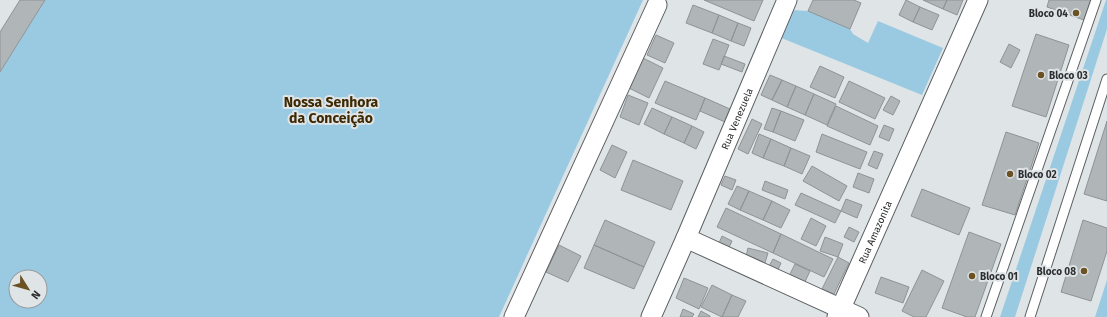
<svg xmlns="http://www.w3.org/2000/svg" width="1107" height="317" viewBox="0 0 1107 317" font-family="'Fira Sans',sans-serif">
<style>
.green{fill:#99cae2;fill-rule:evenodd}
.building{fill:#b0b5b7;stroke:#8f9396}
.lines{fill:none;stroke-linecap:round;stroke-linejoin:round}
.lane-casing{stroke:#5c6063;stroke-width:11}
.street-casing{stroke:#5c6063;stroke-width:21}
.lane{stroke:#fff;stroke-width:9}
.street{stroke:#fff;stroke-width:19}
.poi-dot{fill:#6c5123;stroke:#dfe4e7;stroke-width:1.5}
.labels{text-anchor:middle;stroke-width:4;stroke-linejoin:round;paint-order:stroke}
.poi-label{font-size:10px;font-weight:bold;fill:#2b2d2e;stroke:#dfe4e7;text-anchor:start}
.street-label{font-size:10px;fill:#2b2d2e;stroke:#dfe4e7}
.district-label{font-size:14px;font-weight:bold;fill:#3e2902;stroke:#dfe4e7}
</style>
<rect width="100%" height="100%" fill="#dfe4e7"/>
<path class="green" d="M45,0h598l-144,317h-499v-245zM16,277h24v24h-24z
M1106,0h1v29l-92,288h-15z
M791,10l17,1 42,18 3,5 15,9 10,-22 65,27 -21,47 -143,-58z
M1107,280v37h-12z"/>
<path class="building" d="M20,0h25l-45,72v-40z
M704,0h59l-9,21z
M813,0h41l7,3 -11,26 -42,-18z
M906,0l14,7 -7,15 -14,-7z
M923,0h24l-4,9z
M947,0h16l-6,15 -14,-6z
M1049,0h42l-7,20 -37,-13z
M693,5l26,10 -7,18 -26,-10z
M920,7l19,8 -7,15 -19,-8z
M719,15l19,8 -7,18 -19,-8z
M738,23l13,5 -7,18 -13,-5z
M1036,34l33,11 -23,72 -34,-11z
M656,35l18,8 -9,20 -18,-8z
M713,39l16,6 -10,25 -16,-6z
M1009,44l11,6 -9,18 -11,-6z
M724,56l21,8 -3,8 -21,-8z
M643,58l20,10 -14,30 -20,-10z
M820,66l24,11 -9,21 -25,-11z
M770,75l12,5 -10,20 -11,-5z
M782,80l14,6 -9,21 -15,-7z
M665,81l40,17 -9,22 -41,-17z
M849,81l36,17 -10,21 -36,-17z
M796,86l18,8 -9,21 -18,-8z
M814,94l22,10 -9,21 -22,-10z
M628,95l20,8 -9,22 -19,-8z
M891,96l9,5 -7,14 -10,-5z
M705,98l25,11 -5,13 -25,-11z
M836,106l42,20 -8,19 -43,-19z
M652,108l20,9 -8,17 -20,-10z
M772,108l9,3 -8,21 -9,-3z
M781,111l23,9 -9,21 -22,-9z
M672,117l20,9 -8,17 -20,-9z
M752,119l10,5 -14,30 -10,-5z
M1107,121v80l-23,-7z
M884,125l10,4 -5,12 -10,-4z
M692,126l12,6 -8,17 -12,-6z
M1006,132l33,11 -24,72 -33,-10z
M759,134l12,5 -8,19 -11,-5z
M822,134l45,18 -7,17 -44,-17z
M771,139l20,9 -7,18 -21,-8z
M612,145l15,7 -12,26 -15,-8z
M791,148l19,8 -8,18 -18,-8z
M874,151l9,3 -6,15 -9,-4z
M633,160l50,21 -12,29 -50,-20z
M812,166l35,20 -8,15 -36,-20z
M858,173l16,6 -5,14 -16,-6z
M725,176l11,4 -4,10 -11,-5z
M765,181l23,9 -3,9 -23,-9z
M737,186l12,5 -9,19 -12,-6z
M922,189l48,19 -11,27 -48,-19z
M749,191l23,10 -9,19 -23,-10z
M801,193l40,18 -6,12 -40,-18z
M846,199l16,6 -5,13 -16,-7z
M772,201l18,9 -9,18 -18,-8z
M726,208l55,26 -8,19 -56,-26z
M811,218l15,8 -10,20 -15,-7z
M605,220l50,22 -11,25 -50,-22z
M1083,220l24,8v23l-16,50 -30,-9z
M849,227l10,5 -5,10 -10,-5z
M969,232l32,12 -26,73h-8l-25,-9z
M781,234l52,25 -9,18 -51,-24z
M722,236l10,5 -5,11 -10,-4z
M825,237l18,7 -5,13 -18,-6z
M559,245l22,11 -13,26 -22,-10z
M594,245l50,22 -10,22 -50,-21z
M748,248l20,5 -4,13 -19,-5z
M838,257l11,6 -15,31 -12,-5z
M773,259l8,4 -5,11 -9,-4z
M795,264l15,7 -7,15 -15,-8z
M922,270l22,11 -18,36h-12l-12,-6z
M881,277l28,10 -6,16 -28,-10z
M684,278l24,10 -9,21 -23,-11z
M712,285l20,10 -10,22 -21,-10z
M732,295l14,6 -8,16h-16z
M683,309l11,5 -2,3h-12z
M701,311l9,5v1h-12z"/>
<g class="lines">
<g class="lane-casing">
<path id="lane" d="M986,317l110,-317
M1030,317l77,-238"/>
</g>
<g class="street-casing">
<g id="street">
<path d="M686,238l173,79"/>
<path d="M514,317l143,-312"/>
<path id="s1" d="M651,317l35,-79 101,-238"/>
<path id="s2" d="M837,317l141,-317"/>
</g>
</g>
<use href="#lane" class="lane"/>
<use href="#street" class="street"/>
</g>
<g class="poi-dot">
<circle cx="1076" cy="13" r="4"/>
<circle cx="1041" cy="75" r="4"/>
<circle cx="1010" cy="174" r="4"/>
<circle cx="1084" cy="271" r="4"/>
<circle cx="972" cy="276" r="4"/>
</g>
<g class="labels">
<g class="poi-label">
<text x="1068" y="17" text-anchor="end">Bloco 04</text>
<text x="1049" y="79">Bloco 03</text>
<text x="1018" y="178">Bloco 02</text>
<text x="1076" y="275" text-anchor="end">Bloco 08</text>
<text x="980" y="280">Bloco 01</text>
</g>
<g class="street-label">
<text dy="4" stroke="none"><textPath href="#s1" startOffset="216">Rua Venezuela</textPath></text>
<text dy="4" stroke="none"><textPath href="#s2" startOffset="93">Rua Amazonita</textPath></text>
</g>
<g class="district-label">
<text x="331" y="107">Nossa Senhora<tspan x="331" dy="16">da Conceição</tspan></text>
</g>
</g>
<g transform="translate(28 289) rotate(127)"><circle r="19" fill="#dfe4e7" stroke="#979b9d"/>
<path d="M0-3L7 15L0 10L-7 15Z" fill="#6c5123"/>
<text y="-6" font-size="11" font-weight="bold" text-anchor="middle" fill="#2b2d2e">N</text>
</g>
</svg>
